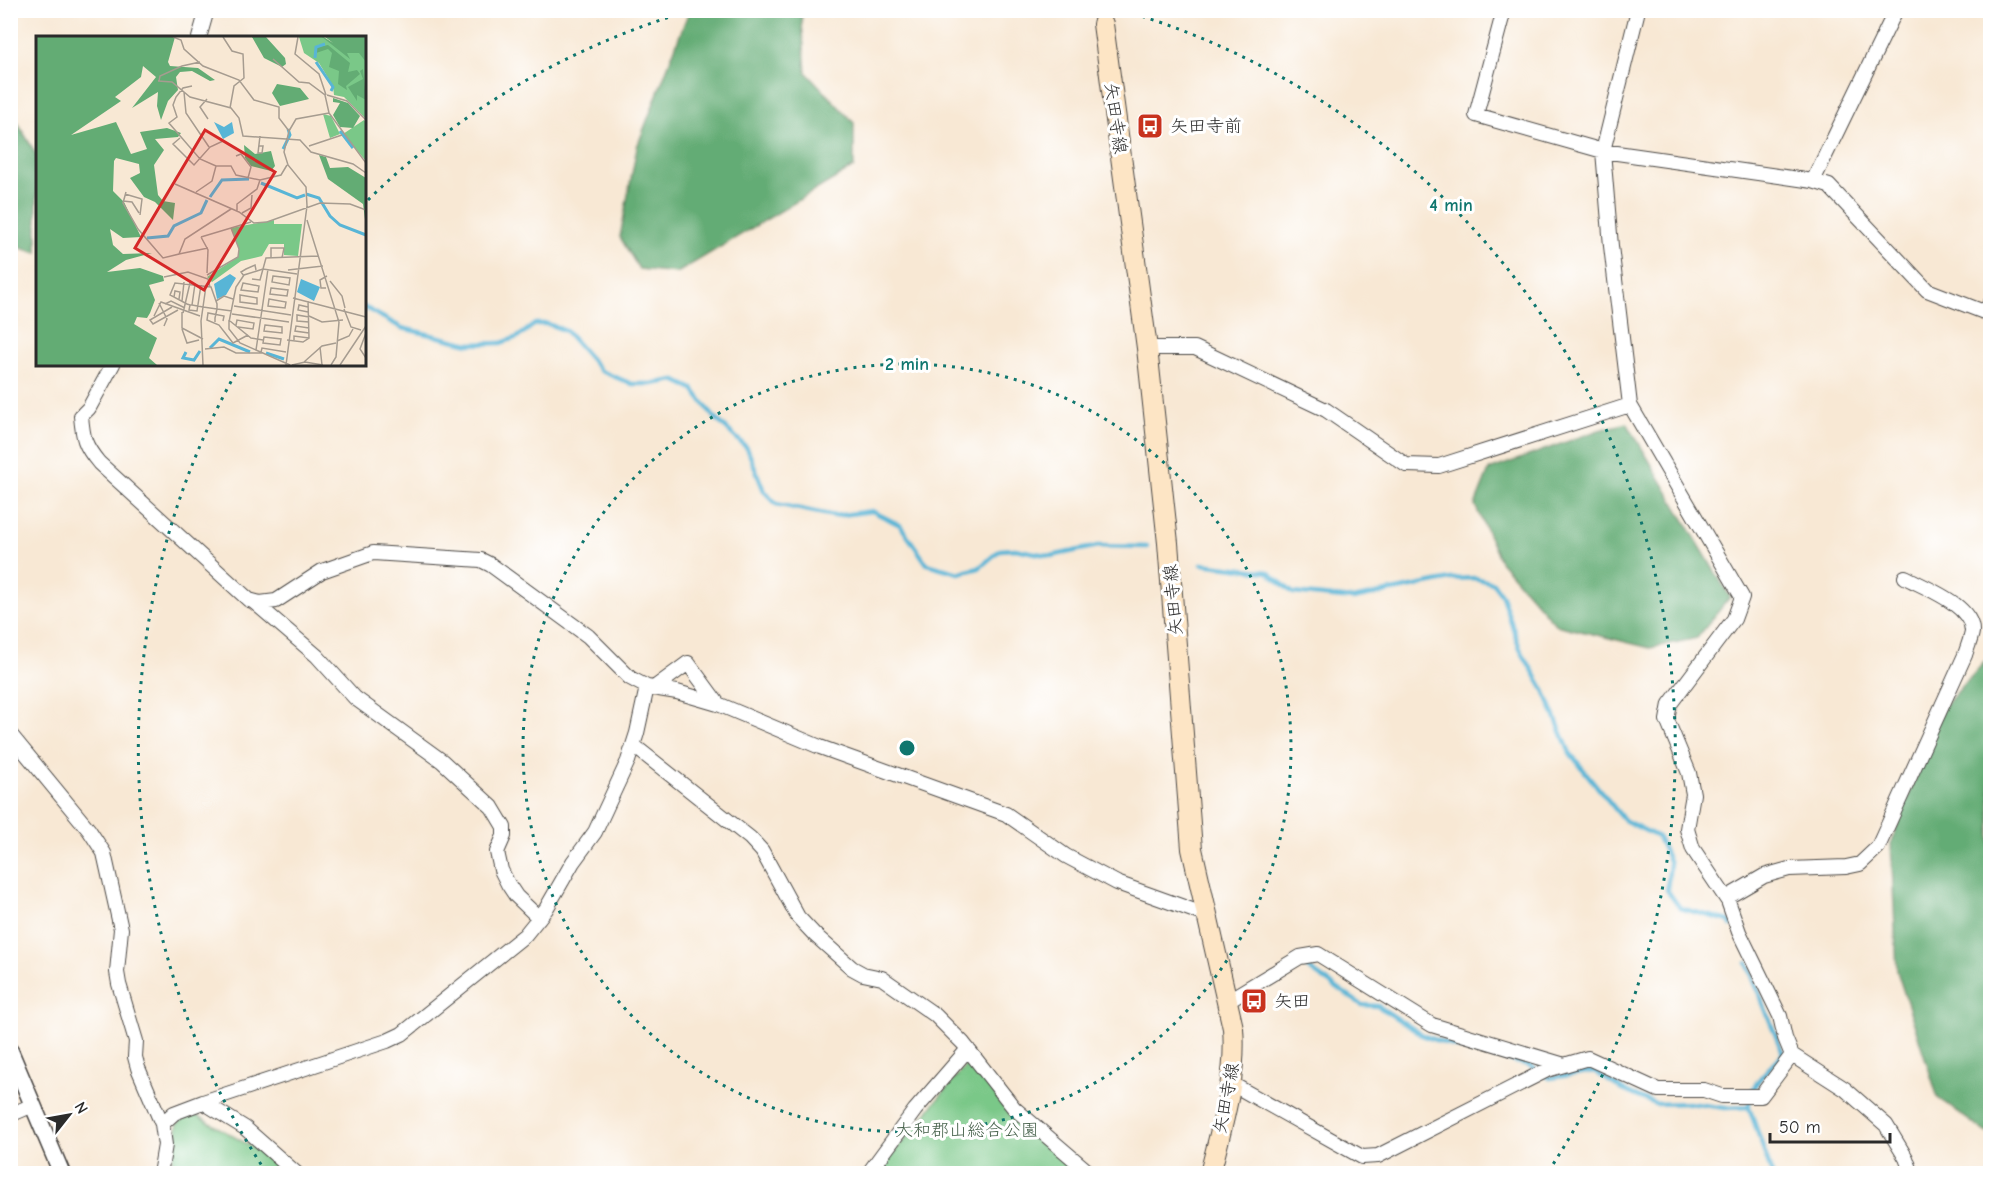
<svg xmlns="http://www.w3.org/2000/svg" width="2001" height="1184" viewBox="0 0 2001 1184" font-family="'Comic Neue','Klee One',sans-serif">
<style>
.green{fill:#7ac888;stroke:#527a5a;stroke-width:1.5}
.forest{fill:#63ac74;stroke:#476c50;stroke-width:1.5}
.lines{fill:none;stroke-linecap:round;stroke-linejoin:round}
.stream{stroke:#58b5d6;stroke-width:4.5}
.minor-casing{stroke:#4a4744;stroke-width:16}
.tertiary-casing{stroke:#4a4744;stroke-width:19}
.secondary-casing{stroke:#4a4744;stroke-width:22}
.minor{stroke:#fff;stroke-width:14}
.tertiary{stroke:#fff;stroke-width:16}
.secondary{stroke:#fde5c5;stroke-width:20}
.ring{fill:none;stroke:#0f766e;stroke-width:3;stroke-dasharray:3 6}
.labels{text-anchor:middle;stroke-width:6;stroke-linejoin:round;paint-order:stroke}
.street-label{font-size:18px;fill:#2b2b2b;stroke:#fff}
.poi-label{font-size:18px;fill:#2b2b2b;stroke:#fff;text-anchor:start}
.park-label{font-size:18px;fill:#47624c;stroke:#fff}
.inset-river{fill:none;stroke:#58b5d6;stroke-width:3}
.inset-road{fill:none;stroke:#a69c90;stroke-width:1.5}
.view{fill:#d62828;fill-opacity:0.15;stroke:#d62828;stroke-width:3}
.inset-edge{fill:none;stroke:#2b2b2b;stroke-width:3}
.centre{fill:#0f766e;stroke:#fff;stroke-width:3}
.ring-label{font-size:18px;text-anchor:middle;font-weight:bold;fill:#0f766e;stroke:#fff;stroke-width:6;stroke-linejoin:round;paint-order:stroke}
</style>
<rect width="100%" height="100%" fill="#fff"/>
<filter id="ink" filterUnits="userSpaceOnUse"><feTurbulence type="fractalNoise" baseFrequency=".0167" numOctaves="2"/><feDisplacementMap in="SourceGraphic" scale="12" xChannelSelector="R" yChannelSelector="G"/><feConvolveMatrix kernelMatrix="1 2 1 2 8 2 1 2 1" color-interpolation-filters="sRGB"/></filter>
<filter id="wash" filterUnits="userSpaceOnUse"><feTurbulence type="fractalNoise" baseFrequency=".008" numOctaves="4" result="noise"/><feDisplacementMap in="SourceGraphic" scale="24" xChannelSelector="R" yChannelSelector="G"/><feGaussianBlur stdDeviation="1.35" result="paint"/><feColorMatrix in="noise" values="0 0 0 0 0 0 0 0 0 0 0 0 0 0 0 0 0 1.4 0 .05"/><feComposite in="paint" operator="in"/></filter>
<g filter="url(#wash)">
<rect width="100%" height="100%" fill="#f8e8d4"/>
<path class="green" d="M971,1059l31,46 79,68 -205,1z
M193,1113l73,42 22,19h-118l8,-51z"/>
<path class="forest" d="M689,11h112l5,61 48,51v44l-177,106 -38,-4 -19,-32 17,-90z
M11,111l26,45v97l-26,-8z
M1627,423l103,174 -33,41 -47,10 -94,-23 -56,-64 -25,-56 14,-35 110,-40z
M1990,656v476h-5l-47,-34 -41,-127 -6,-129 51,-133z"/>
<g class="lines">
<path class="stream" d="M364,307l38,21 67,16 32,-1 17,-6 17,-13h13l18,7 35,40 31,13h20l22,-4 19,9 20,27 34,32 17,43 12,13 58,12 38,-5 28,14 27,39 32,9 20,-5 21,-18 15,-1 36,7 47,-10 49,1
M1202,564l66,8 25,21 60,6 98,-20 24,-1 18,5 9,13 18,53 24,41 26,63 54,67 34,17 12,26 -3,27 13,18 49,13 2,4
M1747,963l36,91c-14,15 -35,31 -34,53l23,67
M1303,965l59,40 16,1 46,30 29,10 76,19 21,13 44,-7 29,19 32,14 34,-1 36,5 24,-1"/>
</g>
</g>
<g filter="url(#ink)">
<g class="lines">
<g class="minor-casing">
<path id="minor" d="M1504,10l-28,105 127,36 210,30 16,5 98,104 57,22 6,-8
M199,38l8,-28
M1813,181l83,-171
M1147,348h48l131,62 80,55 33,1 191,-61 -19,-159 -8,-95 35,-141
M113,364l-24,44 -8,8c2,22 3,29 18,47l150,137 11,3 16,-2 46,-30 51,-18 108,7 10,5 97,71 42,42 17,9 30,5 41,12 102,43 186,67 60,42 51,27 89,32
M1630,405l112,192 -8,22 -64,85 -3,16 22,53 4,21 -6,35 6,20 35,52 11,31 41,84 5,22 7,17 53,34 41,36 20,33 6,16
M254,602l63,54 38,42 87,63 50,46 12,20v9l-7,16 4,18 7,14 8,12 23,22
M654,688l34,-25 30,41
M10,734l79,96 15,23 17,76 -4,43 2,12 17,57 -1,16 3,11 24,56 3,21 -5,29
M633,745l117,93 12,13 36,66 17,18 37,33 11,6 19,4 53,37 28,28 51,65 77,66
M1726,898l38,-22 25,-7 57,-2 14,-3 18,-17 87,-192c2,-7 6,-16 7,-23 1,-27 -47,-44 -67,-55
M1227,1001l73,-44 18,-3 114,71 129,39
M1232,1084l130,73 16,-1 169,-86 41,-12 70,32h46l18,6h39l31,-41
M203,1102l42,26 52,46
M10,1115l23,-10
M162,1124l12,-11 29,-11 184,-61 15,-7 123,-99 21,-26 27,-47 22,-30 33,-71 9,-28 10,-46
M868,1174l47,-64 53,-61"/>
</g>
<g class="tertiary-casing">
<path id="tertiary" d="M10,1051l52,123"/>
</g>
<g class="secondary-casing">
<path id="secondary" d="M1103,24l44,324 21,195 24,306 41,179c4,50 -11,97 -23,146"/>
</g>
<use href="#minor" class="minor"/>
<use href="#tertiary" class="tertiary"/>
<use href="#secondary" class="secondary"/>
</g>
</g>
<g class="ring">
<circle cx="907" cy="748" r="384"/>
<path d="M266 1172A769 769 0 0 1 238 369M368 200A769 769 0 0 1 689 11M1125 11A769 769 0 0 1 1548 1172"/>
</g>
<defs>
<g id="bus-square" transform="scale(1.35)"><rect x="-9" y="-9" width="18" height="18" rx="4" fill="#c8321e" stroke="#fff"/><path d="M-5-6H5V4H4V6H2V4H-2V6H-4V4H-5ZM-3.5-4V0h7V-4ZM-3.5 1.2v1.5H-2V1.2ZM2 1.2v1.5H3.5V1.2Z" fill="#fff"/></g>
</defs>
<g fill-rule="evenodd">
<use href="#bus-square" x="1150" y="126"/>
<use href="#bus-square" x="1254" y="1001"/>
</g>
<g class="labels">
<g class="street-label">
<text transform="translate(1116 118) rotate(82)" y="6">矢田寺線</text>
<text transform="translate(1173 600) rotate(-95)" y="6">矢田寺線</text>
<text transform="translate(1226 1098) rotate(-79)" y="6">矢田寺線</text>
</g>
<g class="poi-label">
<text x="1170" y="132">矢田寺前</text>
<text x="1274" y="1007">矢田</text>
</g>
<g class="park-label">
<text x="967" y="1136">大和郡山総合公園</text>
</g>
</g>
<g transform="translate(36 36)">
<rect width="330" height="330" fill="#f8e8d4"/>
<path d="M263,1h25l21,15 9,-5 12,2v70l-22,-22 -10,-2 -1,-9 -14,-23 -15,-10zM287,78l8,2 9,18 -10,4zM328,84l2,2v39l-23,-27zM238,184v4h28l-4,32 -14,-1v-11h-15l-7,12 -21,5 -29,21 -5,-5 31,-20 1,-8 -8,-21z" fill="#7ac888"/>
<path d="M0,1h139l-7,25 2,4 28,2 17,12 -5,1 -18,-10 -12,1 -4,5 2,13 -10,11 -7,19 -4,-14 1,-14 -26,16 24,-31 -13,-11 -2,11 -26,20 6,4 -50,34 45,-13 15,32 16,-5 -7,-17 27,-4 14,5 -3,4 -23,2 9,11 -10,15 4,30 5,6 12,2 -2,17 -18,-18 -11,-5 -14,-19 10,-5 -1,-9 -23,-6 -2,3 -1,30 11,11 17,35 -18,1 -13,-9 3,16 10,9 29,-1 -26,7 -19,12 33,-4 23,8 1,5 -15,4 6,15 -5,13 -3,5 -10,-1 -3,7 23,14 -8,20 8,7h-121zM216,1h14l19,21 1,6 -4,3 -18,-9zM276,1h11l10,6 -8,-6h41v25l-7,-9h-12l3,6 -28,-22zM292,9l22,18 -2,9 9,-2 3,4 -14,12 1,4 -9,-6 1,-13 -10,-4 3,-14 -4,-4 -12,4 1,-6zM327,33l3,31 -9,-5v6l-9,-14 15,-8 -3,-8zM241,48l23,4 9,11 -29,7 -8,-13zM297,62l15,5 12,13 -7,12 -13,-1 -7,-12 7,-12 -7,-1zM208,109l11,9 16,-3 4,15 -4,5 -20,-5 -6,-8zM283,119l7,2 4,11 18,-1 18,11v49l-3,-23 -35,-25z" fill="#63ac74"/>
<path d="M178,86l10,5 8,-5 2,11 -11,6zM194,238l6,4 -10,17 -9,4 -3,-15zM265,243l19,8 -6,14 -17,-9z" fill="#58b5d6"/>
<path class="inset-river" d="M279,22l1,-11 9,-3M280,26l17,25 -2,4M304,95l13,17M247,113l7,-14 -2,-6M225,147l36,15 8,-3M270,158l13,4 11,18 10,9 26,10M174,161l12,-17 27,-1M111,202l21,-2 6,-10 27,-13 6,-13M174,312l9,-9 31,13M150,316l-3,6 11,2 6,-9M230,317l18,6"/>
<path class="inset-road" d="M137,1l8,3 3,9 19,17 36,14 15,20 25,7v11l10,13 -5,21 4,13 18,22 1,19 -21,159M187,1l9,14 11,3 1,24 -10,8 -4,22M262,1l-3,17 24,20 7,21M237,23l26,23 10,1 16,12 4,18 37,50M122,45l14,1 18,15 41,11 8,10 4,18 57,4 11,12 42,12 13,9M123,45l1,-5 22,-10 18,-4M156,50l-9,2 -7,9 -3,8 4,12 -8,6 31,36 16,7 -4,15 -16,11M148,56l2,21 23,34M291,59l20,6 19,19M171,63l-7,8 8,12M253,95l7,-12 33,-6M144,102l-7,6 21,21 16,-18 13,-6M223,110h4l-1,7h-4l2,-17M273,110l33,-11M200,120l5,-2 10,13 -3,11M180,130h15l5,9 24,5 21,-5 6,-10M139,148l64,28 15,11 13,-1 53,-19 30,1 16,6M90,156l-3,11 15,26 25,29 16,-4 6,-15 46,-30M89,158l17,5 -2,16M87,165l9,1 7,11M201,175v-7l20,-15 3,-9M206,177l9,-5 1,-13M271,184l32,102 -3,35 -5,8M165,201l50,-15M165,201l7,13 -1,23M143,218l29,-6M235,222v-10h13l-2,10M252,234l35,-4M171,239l31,-18 1,-8 -8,-21M208,240l-3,-4 5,-3 9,-4 1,5M237,240l17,2 -1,7 -17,-3zM128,241l24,-5 20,7 2,8M216,243l8,1 6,-22 52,-2M294,245l12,15 3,12M207,247l16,3 -1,6 -17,-2zM235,252l17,2 -1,6 -17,-2zM290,252h-5l-1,-8 7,-4M204,259l17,3v6l-17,-2zM138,261l1,-6 5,1 -1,7M257,262l73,19M233,263l17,3 -1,6 -17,-2zM146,265l2,-19M180,265l8,-5 9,3M123,267l8,16 -3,7M129,268l6,-3 14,7M154,269l-1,5 8,1 4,-26M156,269l3,-21M198,270l57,9M136,271l-22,13 3,4 25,-14M308,273l7,18 10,3M146,276v16l21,11M272,276l-10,-2 1,-5 9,2M147,277l7,-30M196,278l57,8M118,280l7,-14 39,14M273,280l13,6 21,-2M273,281l-12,-2v6l12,1M193,284v9l11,14 50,22M187,285l1,-5 -16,-3 -1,7 12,5 14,18 15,-8M194,285l21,17 12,2M179,286v-4l2,-9v-5l-6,-17 -36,-4 -5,12 17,9 3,1h2l11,2 14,2 15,2M193,286l7,-35 8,-12 19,-6 34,5M200,289l1,-5 17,3 -1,6 -15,-2M229,289l17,2v6l-18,-2zM273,292l-13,-2 -1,5 14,2M146,293l5,14 12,-3M330,297l-6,16 6,9M228,301l17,2 -1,6 -17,-2zM251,304l16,2 6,-4 -1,-37M258,304v-4l15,2M301,305l12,-5 4,-7M284,311l2,18M169,313l19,-2 12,6h26M220,314l12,-81M225,316l1,-4 24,4M268,326l18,-16 14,-3M167,329l-2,-44 5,-35M256,329l13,-3 18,3M304,329l26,-39"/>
<path class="view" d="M169,94l70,42 -71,118 -69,-42z"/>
<rect width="330" height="330" class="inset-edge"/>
</g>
<circle cx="907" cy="748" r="9" class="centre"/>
<g class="ring-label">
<text x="1451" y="211">4 min</text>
<text x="907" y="370">2 min</text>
</g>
<rect width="2001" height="1184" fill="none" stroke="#fff" stroke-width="36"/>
<g transform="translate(69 1115) rotate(59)" stroke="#ffffff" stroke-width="4.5" paint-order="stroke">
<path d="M0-4.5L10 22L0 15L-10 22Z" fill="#2b2b2b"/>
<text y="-9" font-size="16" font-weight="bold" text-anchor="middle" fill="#2b2b2b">N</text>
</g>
<path d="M1770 1133v9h120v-9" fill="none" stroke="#2b2b2b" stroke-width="3"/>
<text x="1779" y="1133" font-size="18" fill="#2b2b2b" stroke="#ffffff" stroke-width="4.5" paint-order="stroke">50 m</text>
</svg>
